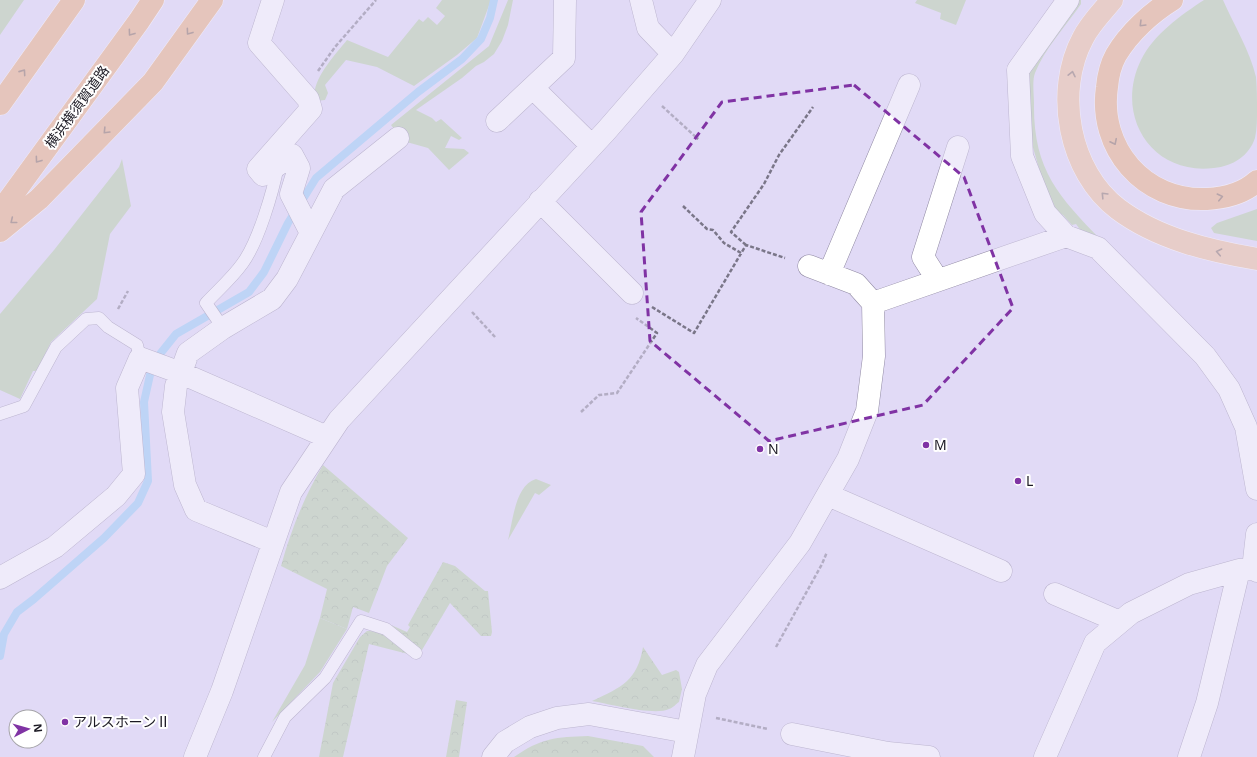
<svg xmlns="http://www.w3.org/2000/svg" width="1257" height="757" viewBox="0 0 1257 757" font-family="'Noto Sans','Noto Sans JP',sans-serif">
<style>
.grass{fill:#b3cfa1}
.forest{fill:url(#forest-crowns)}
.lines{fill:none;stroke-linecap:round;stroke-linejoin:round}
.stream{stroke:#92ccf6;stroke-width:8}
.service-casing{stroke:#9089a3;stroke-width:13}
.minor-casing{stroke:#9089a3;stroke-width:23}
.trunk-casing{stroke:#fff;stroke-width:23}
.motorway-casing{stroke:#fff;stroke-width:23}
.path{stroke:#7a7688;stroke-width:2.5;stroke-dasharray:4 2;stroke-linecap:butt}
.service{stroke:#fff;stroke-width:12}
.minor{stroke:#fff;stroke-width:22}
.trunk{stroke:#eebc92;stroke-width:22}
.motorway{stroke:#e9ac77;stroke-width:22}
.oneway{stroke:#82624d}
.oneway2{stroke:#846a5a}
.marked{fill:none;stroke:#8033a4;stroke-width:3;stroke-dasharray:8 5;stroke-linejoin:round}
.poi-dot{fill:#8033a4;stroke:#fff;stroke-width:1.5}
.labels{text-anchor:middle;stroke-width:4;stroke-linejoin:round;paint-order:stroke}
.street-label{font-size:14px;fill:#1b1923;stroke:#fff}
.poi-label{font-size:14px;fill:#1b1923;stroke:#fff;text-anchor:start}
</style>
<defs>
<pattern id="forest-crowns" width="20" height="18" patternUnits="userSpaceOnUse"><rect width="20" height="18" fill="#b3cfa1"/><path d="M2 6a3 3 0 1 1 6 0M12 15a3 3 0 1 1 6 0" fill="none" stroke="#99b18a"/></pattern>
</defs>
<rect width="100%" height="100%" fill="#e1daf6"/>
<path class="grass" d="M0,0h24l-24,35z
M442,0h49l-14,38 -20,17 -43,31 -37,-19 -31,-7 -21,25 3,8 -3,7 -9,1c-8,-18 20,-47 31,-61l41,17 31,-38 4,3 5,-5 9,8 8,-9 -9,-8z
M508,0h5l-5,25 -6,16 -8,13 -10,8 -8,4 -14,12 -46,32 16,8 4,4 5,-3 21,19 -3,2 -8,-4 -6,12 19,1 5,4 -20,17 -21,-22 -25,-7 -12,-16 98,-79z
M917,0h49l-10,25 -16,-6 1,-6 -26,-10z
M1078,0h3v4c-15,22 -36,44 -46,69 -3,8 -1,22 -1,30 -1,66 24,93 67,137l-14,-1 -11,-15 -4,1 -9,-10 -6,-3 -15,-33 -14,-49 1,-57z
M1204,0h19c11,25 27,51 33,77 1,11 1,23 1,34 0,8 0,18 -2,27 -6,18 -22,28 -41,30 -63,8 -100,-53 -73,-108 13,-26 40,-45 63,-60z
M122,159l9,47 -21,28 -13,65 -46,43 -14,29h-4l-13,28 -20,-9v-76l54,-64 65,-83z
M1257,209v32l-43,-8 -3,-5 6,-5z
M536,479l15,6 -12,10 -4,-2 -27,47c5,-19 7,-55 28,-61z
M320,618l27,11 -27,43 -48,50 33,-57z"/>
<path class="forest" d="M323,465l85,73 -21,28 -18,47 -16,-6 -6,22 -27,-11 7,-29 -46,-23c10,-36 23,-69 42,-101z
M443,562l12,4 30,25h3l4,41 -1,4h-10l-31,-33 -28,47 -3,2 -28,-27 16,7 3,-5 -2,-2z
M367,631c19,-1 31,12 45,24l-43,-11 -26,113h-24l14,-74 27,-46z
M643,647l19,28 14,-5 3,2 3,17 -3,13c-3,2 -6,6 -10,7 -14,7 -60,-5 -77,-8 30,-14 45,-20 51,-54z
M456,700l11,2 -8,55h-13z
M588,736l55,10 11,11h-140c27,-19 42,-20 74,-21z"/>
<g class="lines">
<path class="stream" d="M0,656l4,-22 13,-22 17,-13 70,-61 34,-35 10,-22 -4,-79 6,-27 10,-21 16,-20 73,-42 15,-20 24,-49 28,-45 102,-86 44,-33 19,-20 9,-21 4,-18"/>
<g class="service-casing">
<path id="service" d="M223,328l-17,-25c12,-13 26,-25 36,-39 16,-21 31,-72 36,-99
M0,414l24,-8 32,-59 30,-28 13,-1 9,9 29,18 3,13
M264,757l21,-40 40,-39 36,-57 25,8 30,24"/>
</g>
<g class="minor-casing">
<path id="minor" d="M273,0l-14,43 49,56 3,10 -53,60 5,6 29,-20 7,13 -8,26 20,39
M641,0l7,28 25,26
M1068,0l-50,70 4,86 23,57 21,23 32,12 107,108 24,33 17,38 11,62
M533,88l59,58
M497,121l67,-63 1,-58
M540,201l92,92
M809,266l47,18 17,19
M829,274l80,-189
M937,279l-14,-22 35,-110
M828,495l173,76
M273,542l-77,-32 -11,-25 -12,-73 3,-26 12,-33 35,-25 49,-29 15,-20 47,-90 64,-51
M1253,569l4,-35
M0,578l55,-31 61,-51 18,-22 -7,-86 13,-30 41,15 146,64
M1055,594l65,28
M792,734l96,19 41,4
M195,757l27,-66 69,-199 48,-72 267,-289 67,-77 37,-54
M493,757l12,-15 25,-15 27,-9 32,-4 98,18
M683,757l12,-63 12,-29 93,-122 48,-84 19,-48 7,-55 -1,-53 193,-67
M1045,757l50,-114 36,-30 58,-29 50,-14 14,-1 4,2
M1189,757l18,-54 32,-133"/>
</g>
<g class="trunk-casing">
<path id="trunk" d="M1112,0c-10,12 -22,24 -29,38 -29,54 -14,134 35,171 40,30 92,42 139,50"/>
</g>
<g class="motorway-casing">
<path id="motorway" d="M1172,0c-21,13 -43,33 -56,55 -5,9 -8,21 -9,32 -9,61 37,115 100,112 17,-1 37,-6 50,-18
M0,104l74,-104
M0,212l139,-191 14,-21
M0,231l39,-32 114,-117 59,-82"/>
</g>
<path class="path" d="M318,71l17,-24 41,-47
M662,106l36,33
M683,206l24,23 6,1 11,13 17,10
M746,245l-15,-13 33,-48 15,-29 34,-48
M652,307l42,26 52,-88 39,13
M118,309l10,-18
M472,312l24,26
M581,412l18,-17 18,-2 40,-60 -21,-15
M776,647l46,-83 5,-12
M716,718l52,11"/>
<use href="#service" class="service"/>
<use href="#minor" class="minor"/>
<use href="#trunk" class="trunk"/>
<use href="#motorway" class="motorway"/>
</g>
<defs><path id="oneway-chevron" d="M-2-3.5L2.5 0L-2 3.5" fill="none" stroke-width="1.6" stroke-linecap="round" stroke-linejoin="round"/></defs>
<g class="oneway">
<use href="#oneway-chevron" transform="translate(1142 24) rotate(135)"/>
<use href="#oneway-chevron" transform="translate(189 32) rotate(126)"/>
<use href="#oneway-chevron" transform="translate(131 33) rotate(126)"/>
<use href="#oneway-chevron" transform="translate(23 72) rotate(-55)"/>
<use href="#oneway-chevron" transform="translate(106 131) rotate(134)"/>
<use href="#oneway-chevron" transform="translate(1114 142) rotate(64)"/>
<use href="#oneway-chevron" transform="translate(38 160) rotate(126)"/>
<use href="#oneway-chevron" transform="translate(1220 197) rotate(-13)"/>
<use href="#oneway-chevron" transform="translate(13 221) rotate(141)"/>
</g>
<g class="oneway2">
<use href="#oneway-chevron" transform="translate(1072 74) rotate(-78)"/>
<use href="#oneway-chevron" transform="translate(1104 195) rotate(-134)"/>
<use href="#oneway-chevron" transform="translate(1219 252) rotate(-168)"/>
</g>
<path d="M0 0H1257V757H0ZM854,85l110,92 49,131 -90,97 -154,36 -119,-100 -9,-129 81,-110z" fill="#e1daf6" fill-opacity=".55" fill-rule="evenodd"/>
<path class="marked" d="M854,85l110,92 49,131 -90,97 -154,36 -119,-100 -9,-129 81,-110z"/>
<g class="poi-dot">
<circle cx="926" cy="445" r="4"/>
<circle cx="760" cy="449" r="4"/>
<circle cx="1018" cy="481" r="4"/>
<circle cx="65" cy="722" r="4"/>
</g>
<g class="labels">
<g class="street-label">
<text transform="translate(77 107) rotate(-54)" y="5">横浜横須賀道路</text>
</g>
<g class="poi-label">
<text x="934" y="450">M</text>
<text x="768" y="454">N</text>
<text x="1026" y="486">L</text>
<text x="73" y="727">アルスホーンⅡ</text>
</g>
</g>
<g transform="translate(28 729) rotate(84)"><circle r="19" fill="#ffffff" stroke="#a4a3a7"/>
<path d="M0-3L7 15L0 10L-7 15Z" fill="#8033a4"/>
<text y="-6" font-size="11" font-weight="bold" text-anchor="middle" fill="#1b1923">N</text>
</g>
</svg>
